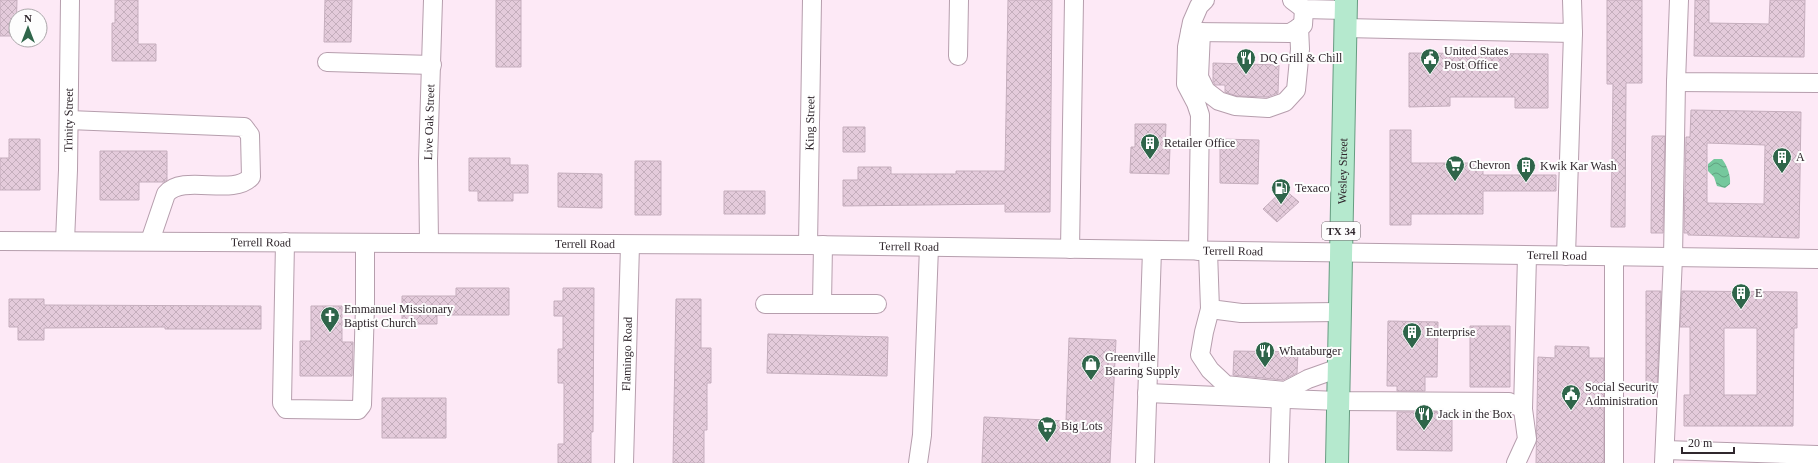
<svg xmlns="http://www.w3.org/2000/svg" width="1818" height="463" viewBox="0 0 1818 463" font-family="'Times New Roman',serif">
<style>
.water{fill:url(#water-waves)}
.building{fill:url(#building-cross-hatch);stroke:#c5aebd;fill-rule:evenodd}
.lines{fill:none;stroke-linecap:round;stroke-linejoin:round}
.minor-casing{stroke:#b69ead;stroke-width:20}
.major-casing{stroke:#669c81;stroke-width:24}
.minor{stroke:#fff;stroke-width:18}
.major{stroke:#b5e9ce;stroke-width:22}
.labels{text-anchor:middle;stroke-width:4;stroke-linejoin:round;paint-order:stroke}
.shield{fill:#fdfdfd;stroke:#6e676b;stroke-width:1}
.shield-label{font-size:11px;font-weight:bold;fill:#30272d}
.poi-label{font-size:12px;fill:#30272d;stroke:#fdfdfd;text-anchor:start}
.street-label{font-size:12px;fill:#30272d;stroke:#fdfdfd}
</style>
<defs>
<pattern id="water-waves" width="16" height="10" patternUnits="userSpaceOnUse"><rect width="16" height="10" fill="#75c89d"/><path d="M0 5q4-4 8 0t8 0" fill="none" stroke="#60a280"/></pattern>
<pattern id="building-cross-hatch" width="8" height="8" patternUnits="userSpaceOnUse"><rect width="8" height="8" fill="#e4cbdb"/><path d="M0 0l8 8M0 8l8-8" fill="none" stroke="#c4aebc"/></pattern>
</defs>
<rect width="100%" height="100%" fill="#fde9f6"/>
<path class="water" d="M1714,159h8c5,6 9,17 8,25l-5,4 -8,-2 -3,-9 -6,-6v-7z"/>
<path class="building" d="M0,0h17l-1,36h-16z
M115,0h23v44h18v17h-44v-38h3z
M325,0h27l-1,42h-27z
M496,0h25v67h-25z
M1008,0h44l-2,212h-45v-8l-162,2v-26h15v-13h33v7h65v-3h49z
M1607,0h35v83h-16l-1,144h-14l2,-143h-6z
M1695,0h14v23l60,1 1,-24h35l-1,57 -110,-1z
M1409,53l139,1v54h-33v-11h-65v9l-41,1z
M1213,63l66,2 -1,28 -11,4 -30,-1 -12,-4v-7h-10l-2,-4z
M1691,110l110,2 -2,126 -111,-3v-2h-4l2,-96h4zM1707,143l58,2 -1,59 -57,-1z
M1135,124h31l-1,24 5,-1 -1,27 -39,-1 1,-26h4z
M843,127h22v25h-22z
M1390,130h21v33h72v12h73v16h-73v23h-72v11h-21z
M1652,136h13l-2,97h-12z
M9,139h31v51h-40v-32h9z
M1220,139l39,1 -1,44 -38,-1z
M100,151h67v29l-3,2h-25v18h-39z
M469,158h41v7h18v28h-15v8h-35v-10h-9z
M635,161h26v54h-26z
M558,173l44,1v34l-44,-1z
M1284,189l15,13 -22,20 -14,-13z
M724,191h41v23h-41z
M456,288h53v27h-72v9h-35v-28h54z
M563,288h31l-1,144h-2v31h-33v-19h6v-61h-6v-34h5v-33h-9v-15h9z
M1646,291h15l-4,99h-11z
M1682,291l115,1v36h-3l-1,98h-109v-31h6v-68h-10zM1724,328h33v67h-33z
M9,299h35v6l217,1v23h-96v-2l-121,1v12h-26v-13h-9z
M676,299h25v49h10v35h-4v47h-3v33h-31z
M311,306h31v36h11l-1,34h-52v-35h11z
M1388,321l50,1 -1,55h-12v14h-28v-5h-10z
M1470,326h40v61h-40z
M768,334l120,3 -1,39 -120,-3z
M1069,338l47,2 -6,123h-128l2,-46 82,4z
M1555,346l34,1v11h15v105h-68l2,-106 17,1z
M1234,351l64,1 -1,21 -14,7 -50,-5z
M382,398h64v40h-64z
M1397,412h55v39l-55,-1z"/>
<g class="lines">
<g class="minor-casing">
<g id="minor">
<path d="M1292,0l12,9 41,1"/>
<path d="M1679,0l-3,82 142,1"/>
<path d="M1345,28l228,5 -1,-33"/>
<path d="M1190,32l100,1 13,-8 1,-16"/>
<path d="M1201,32l-2,45 7,14 13,10 16,5 33,2 17,-6 11,-12 4,-41 -1,-22"/>
<path d="M958,56l1,-56"/>
<path d="M327,62l105,3"/>
<path d="M69,120l175,7 6,8 1,42c-18,20 -68,-4 -85,17l-16,47"/>
<path id="s1" d="M0,241l808,4 1010,14"/>
<path id="s2" d="M65,241l3,-71 2,-170"/>
<path d="M285,242l-3,161 4,6 72,1 4,-5 3,-99v-63"/>
<path id="s3" d="M429,243l-1,-82 5,-161"/>
<path id="s4" d="M808,245l4,-245"/>
<path d="M1070,249l4,-249"/>
<path d="M1198,251l2,-136 -4,-12 -10,-19 1,-37 5,-25 7,-16 6,-6"/>
<path d="M1208,251l2,58 31,4 99,-1"/>
<path d="M1566,256l7,-223"/>
<path d="M1614,257v206"/>
<path d="M765,304h112"/>
<path d="M822,304l1,-59"/>
<path d="M1210,309l-6,23 -4,23 10,15 16,15 59,6 23,-12 31,-11"/>
<path d="M1147,393l191,8 171,1 14,7 4,30 -11,24"/>
<path d="M1523,409l4,-153"/>
<path d="M1665,450l153,5"/>
<path id="s5" d="M624,463l6,-218"/>
<path d="M918,463l4,-28 7,-188"/>
<path d="M1145,463l7,-213"/>
<path d="M1279,463l2,-65"/>
<path d="M1664,463l9,-206 3,-175"/>
</g>
</g>
<g class="major-casing">
<g id="major">
<path id="s6" d="M1337,463l9,-463"/>
</g>
</g>
<use href="#minor" class="minor"/>
<use href="#major" class="major"/>
</g>
<defs>
<g id="restaurant-pin" transform="scale(1)"><path d="M0 17L-7.5 6A9.5 9.5 0 1 1 7.5 6Z" fill="#2f654a" stroke="#fdfdfd"/><path d="M-5-6h1v4h1v-4h1v4h1v-4h1v5L-1.5 .5V6h-2V.5L-5-1ZM5-6V6H3V1.5H1.5Q1.5-4 5-6Z" fill="#fff"/></g>
<g id="civic-pin" transform="scale(1)"><path d="M0 17L-7.5 6A9.5 9.5 0 1 1 7.5 6Z" fill="#2f654a" stroke="#fdfdfd"/><path d="M-.6-6.5H3V-4.5H.6V-3L4-1V1h2V6H-6V1h2V-1L-.6-3ZM-1.2 2.5V6h2.4V2.5Z" fill="#fff"/></g>
<g id="building-pin" transform="scale(1)"><path d="M0 17L-7.5 6A9.5 9.5 0 1 1 7.5 6Z" fill="#2f654a" stroke="#fdfdfd"/><path d="M-4-6H4V6H1V3H-1V6H-4ZM-2.5-4.3h1.7v1.8h-1.7ZM.8-4.3h1.7v1.8H.8ZM-2.5-1h1.7V.8h-1.7ZM.8-1h1.7V.8H.8Z" fill="#fff"/></g>
<g id="supermarket-pin" transform="scale(1)"><path d="M0 17L-7.5 6A9.5 9.5 0 1 1 7.5 6Z" fill="#2f654a" stroke="#fdfdfd"/><path d="M-6-5.5h2.5l.6 2H6L4.5 2H-2.5L-4.4-4H-6ZM-1.5 3.2a1.3 1.3 0 1 0 .1 0ZM3 3.2a1.3 1.3 0 1 0 .1 0Z" fill="#fff"/></g>
<g id="fuel-pin" transform="scale(1)"><path d="M0 17L-7.5 6A9.5 9.5 0 1 1 7.5 6Z" fill="#2f654a" stroke="#fdfdfd"/><path d="M-5.5-6h7V0h2V4h1.3V-2.5L3-4.5l.8-.8L6-3V5H2.5V1h-1V6h-7ZM-4.2-4.7v3.2H.2V-4.7Z" fill="#fff"/></g>
<g id="church-pin" transform="scale(1)"><path d="M0 17L-7.5 6A9.5 9.5 0 1 1 7.5 6Z" fill="#2f654a" stroke="#fdfdfd"/><path d="M-1.2-6h2.4v3.5h3.3v2.4h-3.3V6h-2.4V-.1h-3.3v-2.4h3.3Z" fill="#fff"/></g>
<g id="shop-pin" transform="scale(1)"><path d="M0 17L-7.5 6A9.5 9.5 0 1 1 7.5 6Z" fill="#2f654a" stroke="#fdfdfd"/><path d="M-5-2.5h2.3a2.7 3.5 0 0 1 5.4 0H5L5.5 6h-11ZM-1.5-2.5h3a1.5 2.3 0 0 0-3 0Z" fill="#fff"/></g>
</defs>
<g fill-rule="evenodd">
<use href="#restaurant-pin" x="1246" y="58"/>
<use href="#civic-pin" x="1430" y="58"/>
<use href="#building-pin" x="1150" y="143"/>
<use href="#building-pin" x="1782" y="157"/>
<use href="#supermarket-pin" x="1455" y="165"/>
<use href="#building-pin" x="1526" y="166"/>
<use href="#fuel-pin" x="1281" y="188"/>
<use href="#building-pin" x="1741" y="293"/>
<use href="#church-pin" x="330" y="316"/>
<use href="#building-pin" x="1412" y="332"/>
<use href="#restaurant-pin" x="1265" y="351"/>
<use href="#shop-pin" x="1091" y="364"/>
<use href="#civic-pin" x="1571" y="394"/>
<use href="#restaurant-pin" x="1424" y="414"/>
<use href="#supermarket-pin" x="1047" y="426"/>
</g>
<g class="labels">
<rect class="shield" x="1322" y="222" width="38" height="18" rx="3"/>
<g class="shield-label">
<text x="1341" y="235">TX 34</text>
</g>
<g class="poi-label">
<text x="1444" y="55">United States<tspan x="1444" dy="14">Post Office</tspan></text>
<text x="1260" y="62">DQ Grill &amp; Chill</text>
<text x="1164" y="147">Retailer Office</text>
<text x="1796" y="161">A</text>
<text x="1469" y="169">Chevron</text>
<text x="1540" y="170">Kwik Kar Wash</text>
<text x="1295" y="192">Texaco</text>
<text x="1755" y="297">E</text>
<text x="344" y="313">Emmanuel Missionary<tspan x="344" dy="14">Baptist Church</tspan></text>
<text x="1426" y="336">Enterprise</text>
<text x="1279" y="355">Whataburger</text>
<text x="1105" y="361">Greenville<tspan x="1105" dy="14">Bearing Supply</tspan></text>
<text x="1585" y="391">Social Security<tspan x="1585" dy="14">Administration</tspan></text>
<text x="1438" y="418">Jack in the Box</text>
<text x="1061" y="430">Big Lots</text>
</g>
<g class="street-label">
<text dy="4" stroke="none"><textPath href="#s2" startOffset="121">Trinity Street</textPath></text>
<text dy="4" stroke="none"><textPath href="#s3" startOffset="121">Live Oak Street</textPath></text>
<text dy="4" stroke="none"><textPath href="#s4" startOffset="122">King Street</textPath></text>
<text dy="4" stroke="none"><textPath href="#s6" startOffset="292">Wesley Street</textPath></text>
<text dy="4" stroke="none"><textPath href="#s1" startOffset="261">Terrell Road</textPath></text>
<text dy="4" stroke="none"><textPath href="#s1" startOffset="585">Terrell Road</textPath></text>
<text dy="4" stroke="none"><textPath href="#s1" startOffset="909">Terrell Road</textPath></text>
<text dy="4" stroke="none"><textPath href="#s1" startOffset="1233">Terrell Road</textPath></text>
<text dy="4" stroke="none"><textPath href="#s1" startOffset="1557">Terrell Road</textPath></text>
<text dy="4" stroke="none"><textPath href="#s5" startOffset="109">Flamingo Road</textPath></text>
</g>
</g>
<g transform="translate(28 28)"><circle r="19" fill="#fdfdfd" stroke="#aba7aa"/>
<path d="M0-3L7 15L0 10L-7 15Z" fill="#2f654a"/>
<text y="-6" font-size="11" font-weight="bold" text-anchor="middle" fill="#30272d">N</text>
</g>
<path d="M1682 447v6h52v-6" fill="none" stroke="#30272d" stroke-width="2"/>
<text x="1688" y="447" font-size="12" fill="#30272d" stroke="#fdfdfd" stroke-width="3" paint-order="stroke">20 m</text>
</svg>
